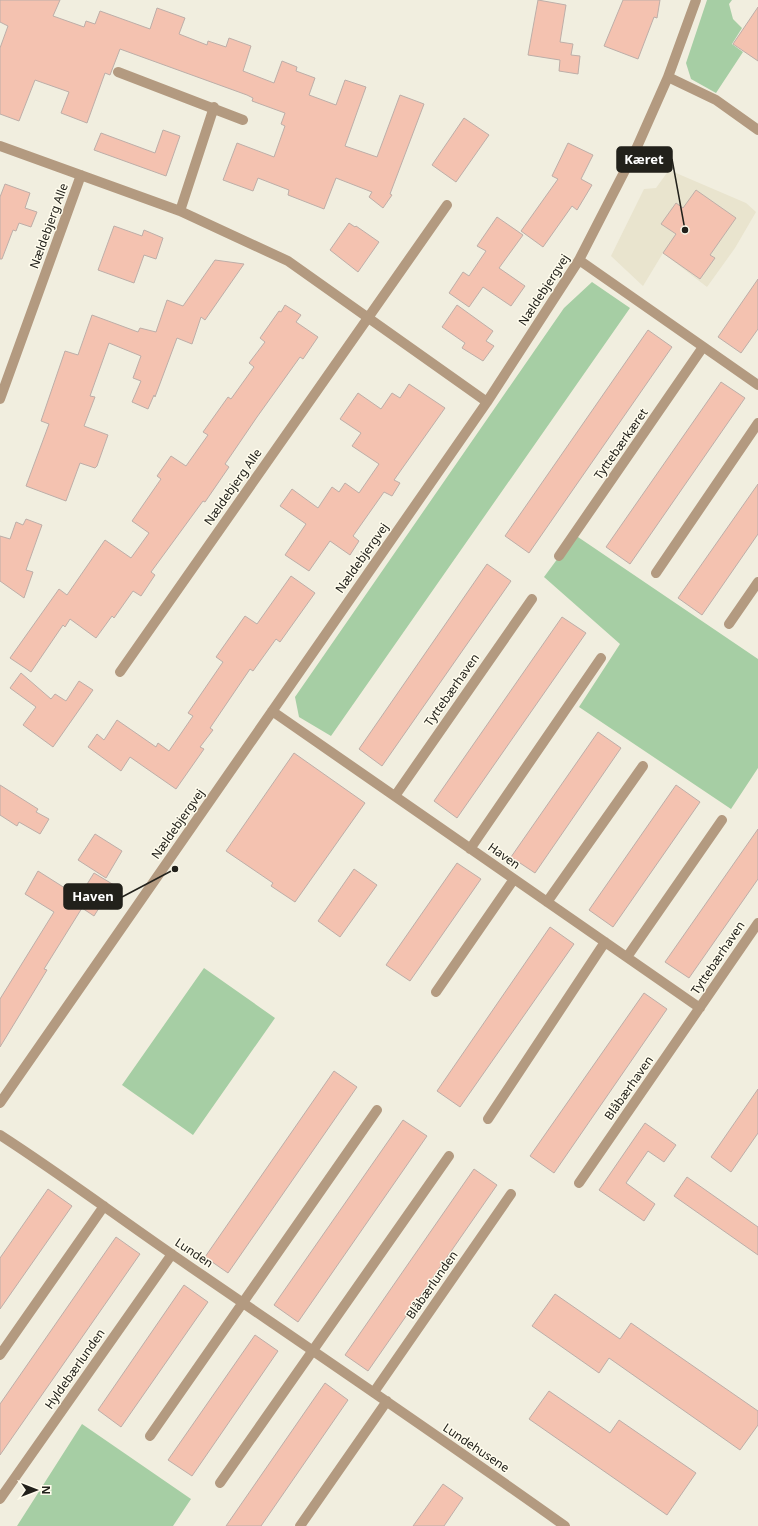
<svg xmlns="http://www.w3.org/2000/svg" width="758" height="1526" viewBox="0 0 758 1526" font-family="'Noto Sans',sans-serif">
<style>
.built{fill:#e9e4ce}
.green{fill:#a6cea4}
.building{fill:#f4c2b0;stroke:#bdaea8}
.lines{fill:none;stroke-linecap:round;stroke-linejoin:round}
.minor{stroke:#b39a80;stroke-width:10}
.labels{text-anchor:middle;stroke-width:3;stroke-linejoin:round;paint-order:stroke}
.street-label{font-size:12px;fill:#22211b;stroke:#fffced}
.leader{fill:none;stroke:#22211b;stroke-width:1.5}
.callout-dot{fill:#22211b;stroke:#fffced;stroke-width:1.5}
.callout{fill:#22211b;stroke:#22211b;stroke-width:1.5}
.callout-label{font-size:13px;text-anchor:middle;font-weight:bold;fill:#fff}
</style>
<rect width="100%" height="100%" fill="#f1eedf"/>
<path class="built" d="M669,170l77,33 10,9 -21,36 -28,39 -44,-34 -20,33 -32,-30 33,-67 12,-1z"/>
<path class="green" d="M707,0h25l-3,4 4,15 9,9 -10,16 11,8 -27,41 -25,-14 -5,-16z
M592,282l38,26 -299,428 -32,-19 -4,-20 269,-389z
M575,535l183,124v109l-27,41 -152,-102 41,-63 -76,-67z
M204,968l71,50 -82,117 -71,-50z
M82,1424l109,75 -18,27h-156z"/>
<path class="building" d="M0,0h60l-7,16 31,11 2,-6 9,3 5,-13 50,18 7,-21 28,10 -6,16 28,11 1,-4 18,6 3,-9 22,8 -8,25 31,12 8,-22 15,6 -1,4 19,7 -6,17 27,10 9,-25 21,7 -21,59 32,11 23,-62 24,9 -34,90 2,1 -9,13 -14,-11 3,-5 -36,-14 -12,31 -36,-14 1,-5 -31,-12 -5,13 -30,-11 14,-37 37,14 11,-31 -4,-2 4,-11 -33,-12 1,-3 -6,-3 -127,-46 -10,26 -5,-2 -18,50 -26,-10 8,-21 -34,-12 -16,41 -19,-7v-66l8,-22 -8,-4z
M538,0l28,5 -6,37 13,2 -2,11 9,1 -2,18 -19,-3 1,-11 -32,-5z
M623,0h37l-3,18 -3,-1 -16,42 -34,-13z
M758,7v54l-25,-17z
M464,118l25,17 -33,47 -24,-17z
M163,130l17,6 -14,40 -72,-26 7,-17 54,20z
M568,143l25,12 -12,24 11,6 -15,25 -5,-4 -29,41 -22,-16 37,-52 -6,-3z
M5,184l25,9 -5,15 12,4 -6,15 -12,-4 -3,8 -3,-1 -11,29h-2v-62z
M696,190l40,28 -26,37 5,3 -15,21 -37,-26 13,-19 -15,-10 15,-21 7,5z
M497,217l26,18 -24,33 26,18 -14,20 -28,-19 -14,20 -20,-14 14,-21 6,4 17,-25 -9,-5z
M349,223l6,4 1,-1 23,16 -21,30 -28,-22z
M114,226l28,10 2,-6 19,8 -7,21 -12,-4 -10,28 -36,-13z
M215,260l29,4 -39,56 -4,-3 -9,27 -15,-6 -22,59 -1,-2 -6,14 -16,-7 9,-21 -8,-3 8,-22 -32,-13 -19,53 5,1 -11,29 24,9 -11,31 -2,2 -15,-5 -14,38 -40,-15 23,-62 -8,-3 24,-70 13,4 14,-40 46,17 2,-4 16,4 11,-32 16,6z
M758,279v50l-17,24 -23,-16z
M285,305l16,10 -5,7 22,15 -15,22 -3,-2 -43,60 -32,47 4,3 -24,35 -2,-1 -52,71 4,3 -14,21 -8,-5 -19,27 -2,-2 -16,22 -26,-19 -5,8 -2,-2 -32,47 -21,-14 49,-69 8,6 38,-55 26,18 18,-25 -17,-12 29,-42 -4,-3 14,-20 15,10 22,-31 -5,-3 25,-35 3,2 23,-32 -5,-4 16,-21 -5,-4 19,-27 2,1z
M457,305l36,26 -7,10 8,5 -11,15 -21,-13 3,-5 -23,-16z
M648,330l24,17 -143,206 -24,-17z
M721,382l24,16 -115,166 -24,-17z
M409,384l36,24 -51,72 6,3 -8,13 -8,-4 -31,44 6,5 -9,14 -20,-14 -21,30 -24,-16 21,-31 -26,-18 12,-17 26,19 14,-21 7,5 6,-9 14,10 20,-29 -27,-18 9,-13 -21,-14 18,-26 23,16 11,-16 8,5z
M758,484v50l-56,81 -24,-17z
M26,519l16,6 -16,45 7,2 -9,26 -24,-17v-45l10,3 6,-17 7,3z
M487,564l24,17 -129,185 -23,-17z
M291,576l24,17 -35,49 -4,-3 -23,32 -3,-2 -40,59 3,2 -13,17 4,2 -28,40 -46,-32 -9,14 -33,-24 9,-13 7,6 13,-20 39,27 2,-4 11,8 24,-35 -5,-3 35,-51 -7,-5 29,-41 12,8z
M562,617l24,16 -129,185 -23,-17z
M21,673l30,26 4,-5 11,7 13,-20 14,9 -40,57 -30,-22 13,-18 -26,-19z
M598,732l23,16 -86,125 -24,-16z
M294,753l71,50 -70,99 -24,-16 2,-3 -47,-32z
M0,785l38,24 -2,3 13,7 -9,15 -21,-12 -2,4 -17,-11z
M676,785l24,17 -87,125 -24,-17z
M758,829v50l-69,99 -24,-16z
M95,834l27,17 -16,27 -28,-18z
M457,863l24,16 -71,102 -24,-16z
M354,869l23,16 -37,52 -22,-16z
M38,871l41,26 15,-24 25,15 -10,15 -5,-3 -10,16 -12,-8 -38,61 3,1 -47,77v-48l54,-87 -29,-18z
M550,927l24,17 -114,163 -23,-16z
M644,993l23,16 -113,164 -24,-17z
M334,1071l23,16 -129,186 -23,-16z
M758,1089v44l-27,39 -20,-15z
M403,1120l24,16 -129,186 -24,-17z
M645,1123l31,22 -12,17 -16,-11 -22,32 29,21 -11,17 -45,-31z
M474,1169l23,16 -129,186 -23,-16z
M687,1177l71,50v28l-84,-59z
M48,1189l24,17 -72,103v-51z
M116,1237l24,17 -140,201v-51z
M184,1285l24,17 -87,125 -23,-17z
M555,1294l65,45 11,-16 127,88v14l-18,25 -131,-92 -10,15 -67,-47z
M255,1335l23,16 -86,125 -24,-16z
M325,1383l23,17 -87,126h-35z
M549,1391l61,42 9,-13 77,53 -29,42 -138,-96z
M443,1484l20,14 -19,28h-31z"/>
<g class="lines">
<path class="minor" d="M118,72l125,48
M668,77l48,23 42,30
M0,146l180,65 108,50 199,141
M180,211l34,-104
M579,260l179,125
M0,399l81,-224
M559,556l144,-209
M656,573l102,-150
M729,624l29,-42
M120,672l327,-467
M272,711l428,297
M395,796l137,-197
M470,849l131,-191
M547,902l96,-136
M627,957l95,-137
M436,992l78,-113
M0,1103l487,-701 92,-142 58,-113 31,-70 28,-77
M488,1119l117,-177
M0,1135c59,38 115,80 173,120 131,90 263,179 392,271
M579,1183l179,-260
M0,1355l104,-149
M374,1392l137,-198
M150,1436l227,-326
M220,1483l229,-327
M0,1499l172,-245
M300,1526l87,-125"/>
</g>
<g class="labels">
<g class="street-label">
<text transform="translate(49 226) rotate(-70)" y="4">Nældebjerg Alle</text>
<text transform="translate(544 290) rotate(-57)" y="4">Nældebjergvej</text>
<text transform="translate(621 444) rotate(-55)" y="4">Tyttebærkæret</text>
<text transform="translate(233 487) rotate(-55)" y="4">Nældebjerg Alle</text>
<text transform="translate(362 558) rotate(-55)" y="4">Nældebjergvej</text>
<text transform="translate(452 690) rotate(-55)" y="4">Tyttebærhaven</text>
<text transform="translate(178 824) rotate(-55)" y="4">Nældebjergvej</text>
<text transform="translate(504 856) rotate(35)" y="4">Haven</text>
<text transform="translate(718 958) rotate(-56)" y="4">Tyttebærhaven</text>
<text transform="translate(629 1088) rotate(-55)" y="4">Blåbærhaven</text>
<text transform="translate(194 1253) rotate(34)" y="4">Lunden</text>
<text transform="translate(432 1285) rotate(-55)" y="4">Blåbærlunden</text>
<text transform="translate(75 1369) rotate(-55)" y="4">Hyldebærlunden</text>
<text transform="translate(476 1448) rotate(34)" y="4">Lundehusene</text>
</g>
</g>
<path class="leader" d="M685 230L672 159M175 869L122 897"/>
<g class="callout-dot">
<circle cx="685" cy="230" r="4"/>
<circle cx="175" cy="869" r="4"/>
</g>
<g class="callout">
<rect x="617" y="147" width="55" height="25" rx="4"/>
<rect x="64" y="884" width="58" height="25" rx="4"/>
</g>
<g class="callout-label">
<text x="644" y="164">Kæret</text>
<text x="93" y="901">Haven</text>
</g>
<g transform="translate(36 1490) rotate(90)" stroke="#fffced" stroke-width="3" paint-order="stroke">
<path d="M0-3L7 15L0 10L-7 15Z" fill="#22211b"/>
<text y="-6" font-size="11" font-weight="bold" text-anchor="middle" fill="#22211b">N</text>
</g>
</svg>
